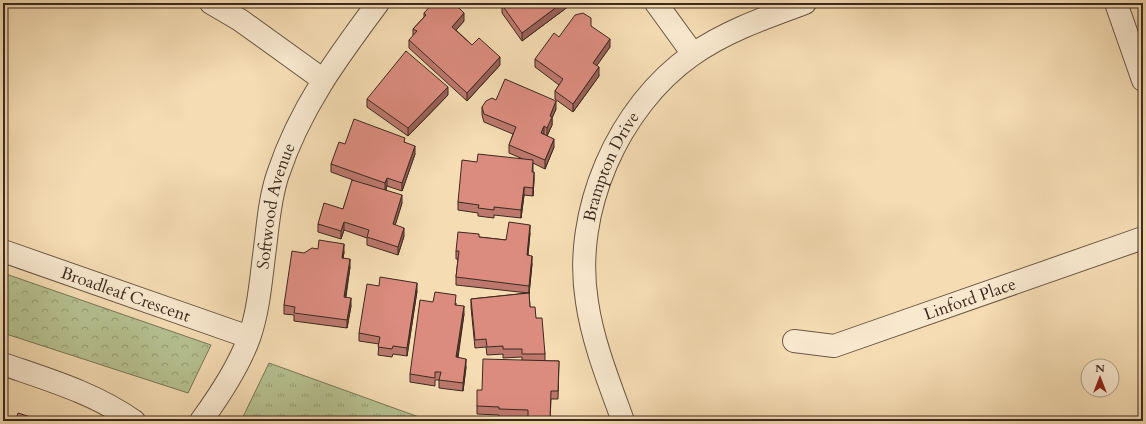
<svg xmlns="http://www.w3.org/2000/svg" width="1146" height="424" viewBox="0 0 1146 424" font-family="Cardo,serif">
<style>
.grass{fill:url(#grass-tufts);stroke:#797658}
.forest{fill:url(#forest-crowns);stroke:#797658}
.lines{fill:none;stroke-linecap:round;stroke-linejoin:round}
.minor-casing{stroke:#6a5644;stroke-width:24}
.minor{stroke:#f8e8ce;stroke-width:22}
.wall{fill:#bc786d;stroke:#3c291f}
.shaded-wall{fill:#996259;stroke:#3c291f}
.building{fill:#db8c7f;stroke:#3c291f}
.labels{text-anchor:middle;stroke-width:3.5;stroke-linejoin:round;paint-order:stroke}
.street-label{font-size:17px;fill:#3c291f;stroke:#f8e8ce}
</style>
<defs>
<pattern id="grass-tufts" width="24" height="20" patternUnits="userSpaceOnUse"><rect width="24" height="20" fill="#b6c291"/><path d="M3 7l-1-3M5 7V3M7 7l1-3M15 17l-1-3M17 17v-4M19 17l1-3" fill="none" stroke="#959e76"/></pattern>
<pattern id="forest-crowns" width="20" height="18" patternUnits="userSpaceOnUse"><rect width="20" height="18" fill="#b6c291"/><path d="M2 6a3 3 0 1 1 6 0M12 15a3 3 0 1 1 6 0" fill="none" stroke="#959e76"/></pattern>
</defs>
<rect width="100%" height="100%" fill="#f5dcb3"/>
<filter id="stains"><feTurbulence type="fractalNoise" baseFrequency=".005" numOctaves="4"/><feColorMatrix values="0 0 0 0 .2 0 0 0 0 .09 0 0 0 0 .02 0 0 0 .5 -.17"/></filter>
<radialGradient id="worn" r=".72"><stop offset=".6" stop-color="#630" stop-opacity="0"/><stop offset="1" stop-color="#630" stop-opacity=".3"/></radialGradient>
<path class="grass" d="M269,363l161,58h-189z"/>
<path class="forest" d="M3,273l208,72 -23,48 -185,-60z"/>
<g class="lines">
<g class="minor-casing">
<g id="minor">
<path d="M211,3l29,17 82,59"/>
<path d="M656,3l37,51"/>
<path d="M1116,3l27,77"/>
<path id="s1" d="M3,251l246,86"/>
<path id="s2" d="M794,341l40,5 309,-108"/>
<path d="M3,364c46,16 91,29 131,57"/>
<path id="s3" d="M201,421c19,-26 37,-53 48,-83 10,-28 12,-60 16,-90 3,-24 5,-51 13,-74 22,-66 59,-116 100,-171"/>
<path id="s4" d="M623,421c-14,-39 -30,-78 -36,-119 -15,-90 31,-195 105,-247 34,-24 75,-38 113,-52"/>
</g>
</g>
<use href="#minor" class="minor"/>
</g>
<path class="wall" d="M502,3h71l-51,38 -20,-28z
M424,13l40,8 -8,9 16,15 28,20 -33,36 -58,-53v-8l4,-4v-7l11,-12z
M591,26l19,21 -14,19 3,10 -26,36 -18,-13v-8l4,-6 -24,-18v-8l24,-22z
M448,95l-40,41 -41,-29v-8z
M496,100l60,9 -4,9v7l-5,11 7,11 -9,22 -12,-6v9l1,8 -1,16 -9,-1 -3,23 -27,-3v3l-16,-2v-3l-20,-3v-8l19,-40 46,-3 -14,-6v-8l4,-11 -29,-12 -2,-7v-8z
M405,142l10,12 -13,37 -15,-5 -1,4 16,13 -7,22 9,11 -6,19 -31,-10v-7l-23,-8 -3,9 -23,-7v-8l25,-15 10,-29 -22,-8v-8l14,-20z
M530,233l-2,22 4,9 -3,30 1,13 6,11 9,36v7h14l-1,38h-7l-1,22h-22v-3l-29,-1v-2l-22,-1v-8l5,-16 40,-30v-3l-19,1v-4l-16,1 -1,-8 -11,1 -4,-41v-8l57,-6 -72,-8v-8l2,-18h-2v-8l23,-14 27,3z
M344,252l-1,6 7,9 -4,30 5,9 -4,22 -53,-7v-6l-10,-1v-9l20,-52z
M417,291l-10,65 -14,-2 -1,3 -14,-2 1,-11 -20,-3v-8z
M456,303v2l8,9 -6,44 8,9 -3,24 -24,-3v-8h-4v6l-25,-4v-8z"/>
<path class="shaded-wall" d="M562,3h11l-51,38v-8z
M464,13v8l-12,14v-8z
M610,39v8l-17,24v-8z
M500,57v8l-33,36v-8z
M599,67v9l-26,36v-8z
M448,87v8l-40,41v-8z
M556,101v8l-4,9v7l-5,11v-8l3,-12z
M544,126v8l-3,-1z
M554,139v8l-9,22v-9z
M415,146v8l-13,37v-8z
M534,172v8l-1,16v-8z
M387,178v8l-2,5v-8z
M524,187v8l-3,23v-8z
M402,195v8l-9,29v-8z
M344,222v8l-3,9v-8z
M530,225v8l-3,30v-8z
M404,228v8l-6,19v-8z
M344,244v8l-2,14v-8z
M532,256v8l-3,30v-8z
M350,259v8l-6,38v-8z
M417,283v8l-10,65v-8z
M351,298v8l-4,22v-8z
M464,306v8l-8,51v-8z
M466,359v8l-3,24v-8z"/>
<path class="building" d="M433,3h21l10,10 -12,14 20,18 7,-7 21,19 -33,36 -58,-53 8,-9 -4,-2 13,-14 -2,-2z
M502,3h60l-40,30 -20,-28z
M583,13l8,5v8l19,13 -17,24 6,4 -26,37 -18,-13 8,-12 -28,-20 19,-26 5,4 16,-22z
M406,51l42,36 -40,41 -41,-29z
M505,79l51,22 -6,15 2,1 -5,11 -3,-2 -3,7 13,6 -9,21 -36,-15 7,-18 -32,-13 -2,-7 4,-6 6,-3 4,2z
M354,119l51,19 -1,4 11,4 -13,37 -15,-5 -2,5 -54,-19 8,-22 6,2z
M478,154l55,6 -1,12h2l-1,16 -9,-1 -3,23 -27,-3v3l-16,-2 1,-3 -21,-3 4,-42 15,2z
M352,180l50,15 -9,29 11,4 -6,19 -31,-10 2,-7 -25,-8 -3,9 -23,-7 6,-21 19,6z
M509,222l21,3 -3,30 5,1 -3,30 -73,-9 3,-26h-3l2,-19 21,2v3l27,3z
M319,240l25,4 -2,14 8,1 -6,38 7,1 -4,22 -53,-7 1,-6 -11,-2 8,-54 12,2 8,-5 6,1z
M380,277l37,6 -10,65 -14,-2 -1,3 -14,-2 2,-10 -21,-4 8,-49 12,2z
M435,292l21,3 -1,10 9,1 -8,51 10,2 -3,24 -24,-3 2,-8h-6v6l-25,-4 10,-74 13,2z
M529,293l1,14h5l1,11h6l3,36h-23v-5h-19v-3l-16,1 -1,-8 -11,1 -4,-41z
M483,359l76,2 -1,30h-7l-1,28 -22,-1v-8l-29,-1v-2l-22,-1v-16h5z
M18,413l25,8h-40v-6l13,4z"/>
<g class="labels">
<g class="street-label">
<text dy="6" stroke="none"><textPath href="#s4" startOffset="265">Brampton Drive</textPath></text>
<text dy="6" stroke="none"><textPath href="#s3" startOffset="231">Softwood Avenue</textPath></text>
<text dy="6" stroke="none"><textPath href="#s1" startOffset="130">Broadleaf Crescent</textPath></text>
<text dy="6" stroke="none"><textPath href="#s2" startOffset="184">Linford Place</textPath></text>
</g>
</g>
<rect width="1146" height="424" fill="none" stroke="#f5dcb3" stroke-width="16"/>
<rect x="4" y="4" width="1138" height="416" fill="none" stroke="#3c291f" stroke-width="2"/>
<rect x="8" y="8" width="1130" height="408" fill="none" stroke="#3c291f"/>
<g transform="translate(1100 378)"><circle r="19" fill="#f8e8ce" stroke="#ad9c88"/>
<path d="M0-3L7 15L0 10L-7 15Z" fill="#8f2418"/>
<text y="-6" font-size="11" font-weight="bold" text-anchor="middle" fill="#3c291f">N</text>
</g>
<rect width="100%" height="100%" filter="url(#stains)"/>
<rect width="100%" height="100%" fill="url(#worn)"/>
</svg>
